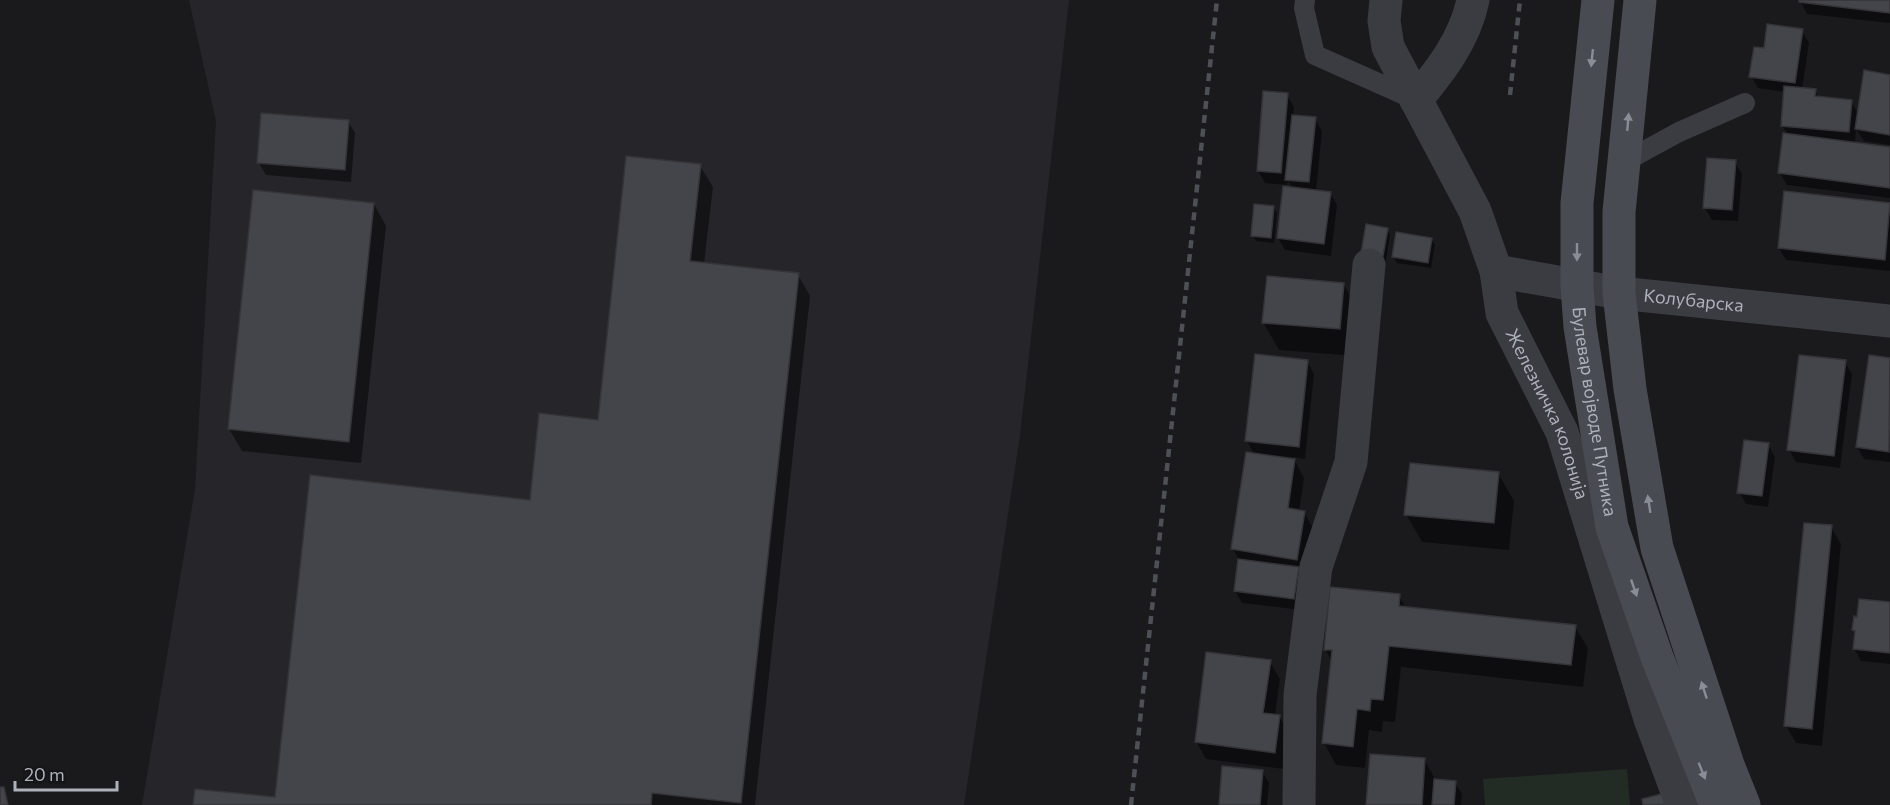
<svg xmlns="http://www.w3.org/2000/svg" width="1890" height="805" viewBox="0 0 1890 805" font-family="Commissioner,sans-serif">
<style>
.built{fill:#26262a}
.green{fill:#222b24}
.shadow{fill:#0007}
.building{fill:#44454a;stroke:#353439;stroke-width:1.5}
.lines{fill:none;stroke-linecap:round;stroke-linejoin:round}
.service{stroke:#3b3c42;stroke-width:20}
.minor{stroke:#3b3c42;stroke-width:33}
.secondary{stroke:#494b52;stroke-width:33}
.rail{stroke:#4e5057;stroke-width:4.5;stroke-dasharray:8 6;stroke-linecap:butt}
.oneway{fill:#8a8d97}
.labels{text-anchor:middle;stroke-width:4.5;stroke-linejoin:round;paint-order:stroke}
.street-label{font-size:18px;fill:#adb1bc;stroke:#151518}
</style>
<rect width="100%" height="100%" fill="#1a1a1d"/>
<path class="built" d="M189,0h880l-49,435 -56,370h-822l53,-316 21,-368z"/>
<path class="green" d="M1627,769l3,36h-145l-2,-26z"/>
<path class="shadow" d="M1800,0h90v23l-83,-9z
M1802,31l7,12 -7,46 13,1 4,8 32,3 8,14 31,-39v69l-26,-4 -8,-12 -1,15 35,4v50l-103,-13 -7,-12 8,-38 -6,-10 3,-33 -27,-4 -7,-12 14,-26z
M1287,95l7,12 -1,9 22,3 7,12 -6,60 14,2 7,12 -6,51 -46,-6 -7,-12 6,-51 8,1 -4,-7 -1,4 -22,-2 -7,-12z
M348,121l7,12 -4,49 -85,-7 -7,-12z
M1735,162l7,12 -4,47 -26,-1 -7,-12z
M700,166l13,21 -9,77 94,11 12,21 -55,509h-560l81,-6 323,-378z
M1785,193l105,11v67l-104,-11 -7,-12z
M374,204l12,22 -25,237 -119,-12 -13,-22z
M1274,208l3,5 -3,30 -18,-2 -3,-5z
M1387,229l3,6 -4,26 -20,-3z
M1431,239l4,6 -4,23 -34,-5 -3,-6z
M1344,285l15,27 -4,44 -76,-6 -16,-28z
M1870,357l20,3v102l-26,-3 -7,-12z
M1307,361l7,13 -9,85 -12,-2 11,21 -5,34h5l10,18 -13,80 -59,-7 -7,-12 4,-31 -6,-11 21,-95 -7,-13z
M1845,362l7,12 -12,94 -44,-6 -7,-12z
M1768,445l7,12 -7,50 -22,-3 -7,-12z
M1498,473l16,28 -5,49 -87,-8 -16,-28z
M1831,527l10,17 -19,202 -26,-3 -10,-17z
M1399,596l7,12 169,19 13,21 -5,39 -182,-20 -6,55 -12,-1 -1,11 -13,-2 -4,38 -29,-3 -12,-22 8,-81 -7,-13z
M1890,604v60l-29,-3 -7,-12 2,-14 -2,-5z
M1270,662l10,17 -5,36 4,1 10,17 -5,36 -78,-10 -10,-18z
M1424,759l10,18v4l21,1 7,12 -1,11h-93z
M1262,771l7,12 -2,22h-47z"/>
<path class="building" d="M1799,0h91v13l-91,-11z
M1767,24l36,5 -8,54 -46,-6 5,-30 10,1z
M1864,70l26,5v60l-35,-6z
M1784,86l32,3 -1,7 37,4 -3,32 -68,-6z
M1263,91l25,2 -7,80 -24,-2z
M261,113l88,7 -4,50 -88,-7z
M1292,115l24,2 -7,65 -24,-2z
M1783,133l107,14v41l-112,-15z
M626,156l75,8 -11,97 109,12 -58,530 -89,-10 -1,12h-458l2,-16 80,8 35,-322 220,25 9,-87 59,7z
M1707,158l29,2 -4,50 -29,-2z
M1283,186l48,6 -7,52 -47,-6z
M253,190l121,13 -25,239 -121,-13z
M1784,191l106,12 -5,57 -107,-12z
M1254,204l20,2 -3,32 -20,-2z
M1366,224l22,4 -5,28 -22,-3z
M1396,232l36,6 -4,25 -36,-6z
M1267,276l77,7 -4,46 -78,-6z
M1255,354l53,6 -9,87 -54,-6z
M1799,355l47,5 -12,96 -47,-6z
M1869,355l21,3 -1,94 -33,-5z
M1744,440l25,3 -7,53 -25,-3z
M1246,452l49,7 -7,49 17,3 -8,49 -66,-11z
M1410,463l89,9 -5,51 -90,-8z
M1804,523l28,2 -20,204 -28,-3z
M1238,559l61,8 -5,32 -60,-8z
M1330,587l70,7 -1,12 177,19 -5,40 -182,-19 -6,54 -12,-1 -1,12 -13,-2 -4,38 -31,-4 10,-93h-8z
M1859,599l31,3v51l-37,-4 2,-18 -3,-1 2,-14 3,1z
M1206,652l65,8 -8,53 17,2 -5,38 -80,-11z
M1370,754l55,4 -3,47h-56z
M1222,766l41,4 -3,35h-41z
M1434,779l22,2 -2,24h-22z
M0,787h4l4,18h-8z
M1669,792l4,13h-30l-1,-6z"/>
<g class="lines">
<path class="service" d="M1305,0l-1,8 11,47 99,44
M1624,162l55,-30 66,-29"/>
<g class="minor">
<path id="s1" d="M1386,0l-2,21 4,26 87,164 21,60 6,42 60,119 88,287 32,86"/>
<path d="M1416,100c25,-30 49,-61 57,-100"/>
<path id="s2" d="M1496,271l123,22 271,28"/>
<path d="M1299,805l1,-110 16,-128 35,-105 18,-197"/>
</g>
<g class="secondary">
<path id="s3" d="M1598,0l-21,203v83l3,41 32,200 45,130 59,148"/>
<path d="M1640,0l-21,212v81l11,96 27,159 71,217 16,40"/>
</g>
<path class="rail" d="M1510,95l10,-95
M1131,805l86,-805"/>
</g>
<defs><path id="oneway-solid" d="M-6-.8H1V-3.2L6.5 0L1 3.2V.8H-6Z" transform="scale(1.5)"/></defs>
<g class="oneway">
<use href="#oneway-solid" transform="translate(1592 58) rotate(96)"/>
<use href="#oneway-solid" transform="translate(1628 122) rotate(-85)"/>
<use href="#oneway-solid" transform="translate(1577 252) rotate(90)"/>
<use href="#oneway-solid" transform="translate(1649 504) rotate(-99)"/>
<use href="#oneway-solid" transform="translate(1634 588) rotate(71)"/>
<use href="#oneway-solid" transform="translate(1704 690) rotate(-108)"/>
<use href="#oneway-solid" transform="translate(1702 771) rotate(68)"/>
</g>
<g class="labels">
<g class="street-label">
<text dy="6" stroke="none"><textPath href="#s2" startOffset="200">Колубарска</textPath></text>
<text dy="6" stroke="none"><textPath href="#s3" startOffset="414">Булевар војводе Путника</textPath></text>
<text dy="6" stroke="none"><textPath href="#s1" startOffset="450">Железничка колонија</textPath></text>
</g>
</g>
<path d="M15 781v9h102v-9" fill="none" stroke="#adb1bc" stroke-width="3"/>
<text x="24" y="781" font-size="18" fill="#adb1bc" stroke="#151518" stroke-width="4.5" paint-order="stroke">20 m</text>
</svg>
